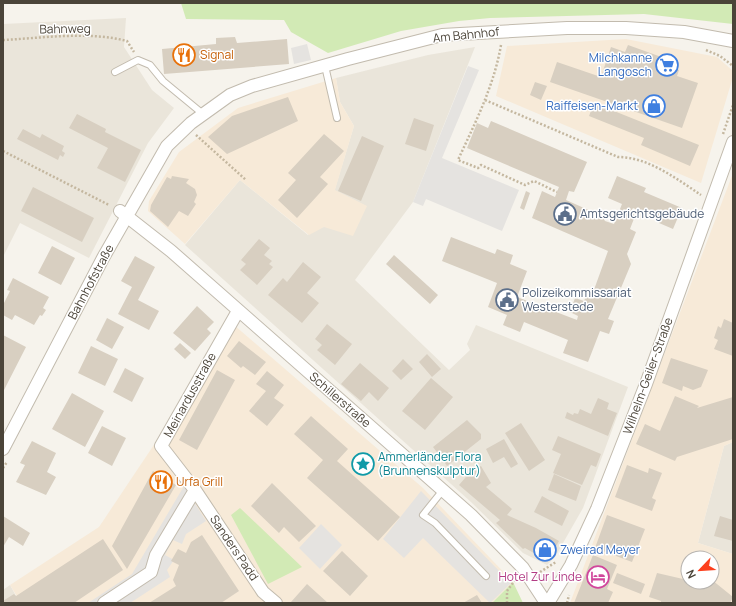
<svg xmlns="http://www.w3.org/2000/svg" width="736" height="606" viewBox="0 0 736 606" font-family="Manrope,sans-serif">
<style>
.residential{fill:#eae5da}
.commercial{fill:#f7ead8;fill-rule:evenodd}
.green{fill:#d2eab5}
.parking{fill:#e5e3e0}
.building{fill:#d8cfc1}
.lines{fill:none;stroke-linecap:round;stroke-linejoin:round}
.service-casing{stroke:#c2bbae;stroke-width:8}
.minor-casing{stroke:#c2bbae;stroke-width:14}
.path{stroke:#c4b79f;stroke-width:2.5;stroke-dasharray:2 2;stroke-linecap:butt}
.service{stroke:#fff;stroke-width:6}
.minor{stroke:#fff;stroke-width:12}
.labels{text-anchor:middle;stroke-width:3;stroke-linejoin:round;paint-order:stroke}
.street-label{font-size:12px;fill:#4b4439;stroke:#fff}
.food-label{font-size:12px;fill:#c56008;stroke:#fff;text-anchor:start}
.shop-label{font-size:12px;fill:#366cbe;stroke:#fff;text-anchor:end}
.service-label{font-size:12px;fill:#4e5e75;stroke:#fff;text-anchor:start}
.culture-label{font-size:12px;fill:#0d838f;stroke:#fff;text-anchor:start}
.hotel-label{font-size:12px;fill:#b23c85;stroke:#fff;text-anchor:end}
</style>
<rect width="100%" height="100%" fill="#f6f3ec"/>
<path class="residential" d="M126,18l-2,29 28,43 22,18 -26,35 -59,115 -69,-35 -17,34v-233z
M475,47l-62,155 -58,78 94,90 21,-20 -3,-6 9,-19 152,62 -45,121 -28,49 -8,8 -24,-12 -52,-51 -286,-257 55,-65 68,55 26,-43 20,-66 -14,-24 -4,-24 92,-23z
M733,442v112l-35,-11 26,-97z
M10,585l6,11 -13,7v-13z"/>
<path class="commercial" d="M626,39l91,18 16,14v6l-32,106 -205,-87 11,-50z
M336,78l4,24 14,24 -19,64 32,16 -14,30 -29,-9 -15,8 -69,-55 -55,64 -37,-33 1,-10 30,-49 59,-44z
M733,173v269l-9,4 -26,97 35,11v49h-163zM688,558h24v24h-24z
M234,325l189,163 90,94 -21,21h-471l-11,-18 89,-58z"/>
<path class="green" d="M181,3h552v21l-89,-10 -154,4 -31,3 -58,10 -73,22 -37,-21 -7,-12 -98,-1z
M240,508l62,59 -34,17 -37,-69z
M513,582l10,21h-31z"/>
<path class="parking" d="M307,44l4,16 -17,4 -3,-16z
M468,66l11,4 -37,88 77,32 -17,41 -76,-32 -3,7 -10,-4z
M184,486l22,35 -20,13 -4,10 -9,-4 -8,15 9,5 -7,10 3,7 -40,26h-42l44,-29z
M421,491l90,92 -21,20 -67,-65 -19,20 -21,-19z
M321,524l21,21 -22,24 -21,-21z"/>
<path class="building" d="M235,37l2,6 50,-4 2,25 -125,10 -2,-25 54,-5v-6z
M628,45l39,14 -2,7 14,4 -2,6 21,7 -16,45 -132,-46 7,-20 44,15 10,-30 14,5z
M535,82l12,4 -6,14 -11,-5z
M288,97l10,24 -71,33 -19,-17 24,-21z
M594,103l105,42 -9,21 -49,-21 3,-7 -55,-22z
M77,114l29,15 -1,3 36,18 -16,32 -28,-14 11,-20 -39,-20z
M414,118l20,7 -8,26 -21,-7z
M491,121l96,41 -13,30 -5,-1 -3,9 36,16 3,5 9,3 8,-20 -14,-6 9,-22 29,12 -2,4 38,16 -9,21 -14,-6 -2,-5 -24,-10 -2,3 4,5 -5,13 6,3 -9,22 4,10 -23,55 6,2 -5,13 -9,-3 -12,31 -25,-9 5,-13 -44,-18 -4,10 -17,-7 4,-10 -19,-8 9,-24 -55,-22 9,-24 44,17 2,-5 16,6 -3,9 17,7 -10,26 60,23 1,-4 -8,-4 5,-14 9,3 2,-5 5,2 17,-47 -76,-33 10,-27 13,6 4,-10 -92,-39 10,-25 11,5z
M23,129l17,9 2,-4 22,12 -2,5 3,2 -2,4 -3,-2 -2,5 -41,-21z
M324,134l20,17 -24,26 8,7 -31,34 -19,-18 18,-20 -8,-7z
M362,136l22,10 -23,55 -23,-10z
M172,176l17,3 -3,4 9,6 2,6 -3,7 2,2 -8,12 -9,-5 -11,16 -18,-16 1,-6 16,-28 4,2z
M33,187l61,31 -12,24 -61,-31z
M526,191l4,2 -6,17 -4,-2z
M259,239l11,9 -6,7 8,6 -3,3 4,3 -16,18 -17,-15 6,-6 -5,-4z
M52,246l23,12 -14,27 -23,-12z
M394,255l44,40 -8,9 -44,-40z
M135,256l20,11 -17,33 21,11 -10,19 -31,-16 14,-27 -11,-6z
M303,262l18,15 -14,16 12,10 -17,20 -34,-28 15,-17 4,4z
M13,278l36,19 -6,11 3,2 -4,6 -2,-1 -6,10 -19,-10 -3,5 -9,-5v-10l7,-14 -3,-1z
M197,306l17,16 -7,7 4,4 -16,18 -22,-18z
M107,318l17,9 -12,22 -16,-9z
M724,319l9,4v33l-19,-7 4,-9 -4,-2 4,-12 3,2z
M327,324l25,20 -17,21 -18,-15 5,-5 -7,-6z
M3,335l23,12 -23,45z
M239,341l27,21 -11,13 -12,-9 -2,2 -14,-12z
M180,343l11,10 -6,6 -11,-10z
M91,346l27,13 -13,27 -27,-13z
M427,354l14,15 -9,8 -13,-15z
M671,358l37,12 -7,17 -8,3 -10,-4 -1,5 -20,-8z
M403,359l10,10 -12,11 -9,-9z
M360,363l29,25 -11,13 -9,-9 -8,9 -20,-17z
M125,368l19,10 -12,24 -19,-10z
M217,370l18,10 -38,70 -18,-10z
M267,371l17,14 -10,13 10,7 -17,21 -18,-15 17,-20 -10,-7z
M431,378l22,19 -28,33 -23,-19z
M72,393l32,18 -19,36 -33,-18z
M675,396l24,10 -2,2 36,-11v42l-56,18 -2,4 -39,-17 9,-20 15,7z
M598,398l11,5 -2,6 10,4 -9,23 -43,-18 2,-6 6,3 1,-2 4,1 2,-5 11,5z
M311,416l37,33 -11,12 63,56 -22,24 -71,-63 16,-18 -29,-26z
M467,420l14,14v5l-34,27 -4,-6h-3l-3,-3 2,-2 -6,-8z
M521,423l24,37 -16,11 -24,-38z
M102,426l24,12 -14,28 -24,-13z
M558,436l43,18 -5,13 -5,-2 -9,20 -29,-12 8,-19 -9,-4z
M504,439l14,25 -7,4 -7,-11 -11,6 -7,-14z
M32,441l24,12 -9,19 9,5 -10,18 -30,-13 9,-17 -5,-2z
M627,465l21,8 1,-5 13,5 -10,25 4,2 -4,11 -37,-14z
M481,466l10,17 -5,4 26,22 -5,6 29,13 23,13 -11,20 -23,-13 -2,1 -27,-26 4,-3 -41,-35 13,-15z
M153,471l23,14 -49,84 -15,-23z
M554,474l27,12 -5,15 -28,-11z
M272,483l44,43 -17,16 -15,-15 -5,6 -28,-27z
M542,496l27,15 -7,15 -28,-14z
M607,515l38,14 -13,33 -37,-14z
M3,516l27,17 -7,13 -14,-9 -6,10z
M720,516l13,4v21l-19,-5z
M202,535l37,56 -18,12h-72l27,-17 -3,-6 6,-15 -8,-4 7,-12 8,4 5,-11z
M103,539l20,31 -49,33h-71v-2l11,-7 2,2z
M342,551l26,25 -18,20 -27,-25z
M593,555l24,10 -10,24 6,3 -5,11h-34z
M687,563l1,19h24v-2l21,17 -3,6h-69v-2l-12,-4 8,-24 26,6z
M712,563l4,1 -4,12z
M617,573l28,11 -4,10 -28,-11z
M307,584l21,19h-36l-1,-1z
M477,595l5,8h-19z"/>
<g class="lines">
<g class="service-casing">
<path id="service" d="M325,66l12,52
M115,72l23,-12 12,5 13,16 40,33
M443,490l-20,25 12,8 51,53"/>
</g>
<g class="minor-casing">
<path id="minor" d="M120,211l51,40 300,264 52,53 23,35
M3,449l100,-191 64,-112 24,-23 39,-28 22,-9 96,-27 94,-24 125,-7h59l58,4 49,9
M195,490l68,102 13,11
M104,603l47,-31 5,-17 39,-65 -34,-44 77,-135
M548,603l23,-38 26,-56 49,-125 87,-242"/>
</g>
<path class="path" d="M3,40c40,-2 85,-9 124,1l7,11
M501,45c-7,41 -26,78 -43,115l20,8 3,-3 44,20 9,-4 23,11
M706,50l14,6 13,10
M485,100l133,57c30,0 59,22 83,38
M723,134l10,-29
M196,135l50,45
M3,151l106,54
M3,468l4,-6
M540,572l16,-10
M507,603v-12l8,-11
M567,603l2,-8"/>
<use href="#service" class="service"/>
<use href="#minor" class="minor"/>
</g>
<defs>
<g id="restaurant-ring" transform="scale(1.15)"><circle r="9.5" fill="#fff" stroke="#e8710a" stroke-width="1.5"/><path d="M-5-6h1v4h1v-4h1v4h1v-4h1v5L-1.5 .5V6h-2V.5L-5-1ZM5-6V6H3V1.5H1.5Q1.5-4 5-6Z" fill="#e8710a"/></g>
<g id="supermarket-ring" transform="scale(1.15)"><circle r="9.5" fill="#fff" stroke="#3f7fe0" stroke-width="1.5"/><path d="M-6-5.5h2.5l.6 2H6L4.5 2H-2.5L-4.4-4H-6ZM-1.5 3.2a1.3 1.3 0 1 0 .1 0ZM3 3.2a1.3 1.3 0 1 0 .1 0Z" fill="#3f7fe0"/></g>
<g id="shop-ring" transform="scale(1.15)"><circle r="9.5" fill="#fff" stroke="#3f7fe0" stroke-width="1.5"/><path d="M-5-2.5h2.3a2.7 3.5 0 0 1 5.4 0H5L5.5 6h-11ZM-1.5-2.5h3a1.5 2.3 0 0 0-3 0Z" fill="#3f7fe0"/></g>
<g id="civic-ring" transform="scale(1.15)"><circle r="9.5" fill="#fff" stroke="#5c6f8a" stroke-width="1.5"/><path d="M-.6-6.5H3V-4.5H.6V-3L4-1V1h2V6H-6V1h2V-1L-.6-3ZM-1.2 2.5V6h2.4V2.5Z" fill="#5c6f8a"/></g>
<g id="sight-ring" transform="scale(1.15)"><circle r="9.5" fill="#fff" stroke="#0f9aa8" stroke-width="1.5"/><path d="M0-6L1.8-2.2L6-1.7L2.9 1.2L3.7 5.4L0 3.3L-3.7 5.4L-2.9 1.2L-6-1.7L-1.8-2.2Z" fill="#0f9aa8"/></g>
<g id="hotel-ring" transform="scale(1.15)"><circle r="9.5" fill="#fff" stroke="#d1479c" stroke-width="1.5"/><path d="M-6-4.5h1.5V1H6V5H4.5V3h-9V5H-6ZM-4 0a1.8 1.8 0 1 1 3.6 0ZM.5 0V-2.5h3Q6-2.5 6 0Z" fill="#d1479c"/></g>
</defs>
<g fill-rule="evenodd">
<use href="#restaurant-ring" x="184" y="55"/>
<use href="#supermarket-ring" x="667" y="65"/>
<use href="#shop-ring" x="654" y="106"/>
<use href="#civic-ring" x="565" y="214"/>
<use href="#civic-ring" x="507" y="300"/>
<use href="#sight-ring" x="363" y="464"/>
<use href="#restaurant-ring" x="161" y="482"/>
<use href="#shop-ring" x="545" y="550"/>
<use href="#hotel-ring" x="598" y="577"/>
</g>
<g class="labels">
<g class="street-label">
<text transform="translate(65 29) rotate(-1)" y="4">Bahnweg</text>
<text transform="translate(466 35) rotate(-6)" y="4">Am Bahnhof</text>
<text transform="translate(91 282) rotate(-62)" y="4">Bahnhofstraße</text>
<text transform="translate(648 376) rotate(-70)" y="4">Wilhelm-Geiler-Straße</text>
<text transform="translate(190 395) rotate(-61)" y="4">Meinardusstraße</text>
<text transform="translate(340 400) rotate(41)" y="4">Schillerstraße</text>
<text transform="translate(234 548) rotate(56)" y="4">Sanders Padd</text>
</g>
<g class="food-label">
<text x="200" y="59">Signal</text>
<text x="176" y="486">Urfa Grill</text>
</g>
<g class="shop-label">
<text x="652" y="62">Milchkanne<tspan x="652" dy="14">Langosch</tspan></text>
<text x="638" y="110">Raiffeisen-Markt</text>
<text x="560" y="554" text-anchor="start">Zweirad Meyer</text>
</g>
<g class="service-label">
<text x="580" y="218">Amtsgerichtsgebäude</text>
<text x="522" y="297">Polizeikommissariat<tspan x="522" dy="14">Westerstede</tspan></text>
</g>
<g class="culture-label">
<text x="378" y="461">Ammerländer Flora<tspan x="378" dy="14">(Brunnenskulptur)</tspan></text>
</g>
<g class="hotel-label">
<text x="582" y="581">Hotel Zur Linde</text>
</g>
</g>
<rect width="736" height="606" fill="none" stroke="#4b4439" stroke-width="8"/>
<g transform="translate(700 570) rotate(245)"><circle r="19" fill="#ffffff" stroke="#b7b4b0"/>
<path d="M0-3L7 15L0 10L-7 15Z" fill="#fc3f1d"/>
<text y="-6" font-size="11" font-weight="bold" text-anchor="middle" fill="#4b4439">N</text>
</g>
</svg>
